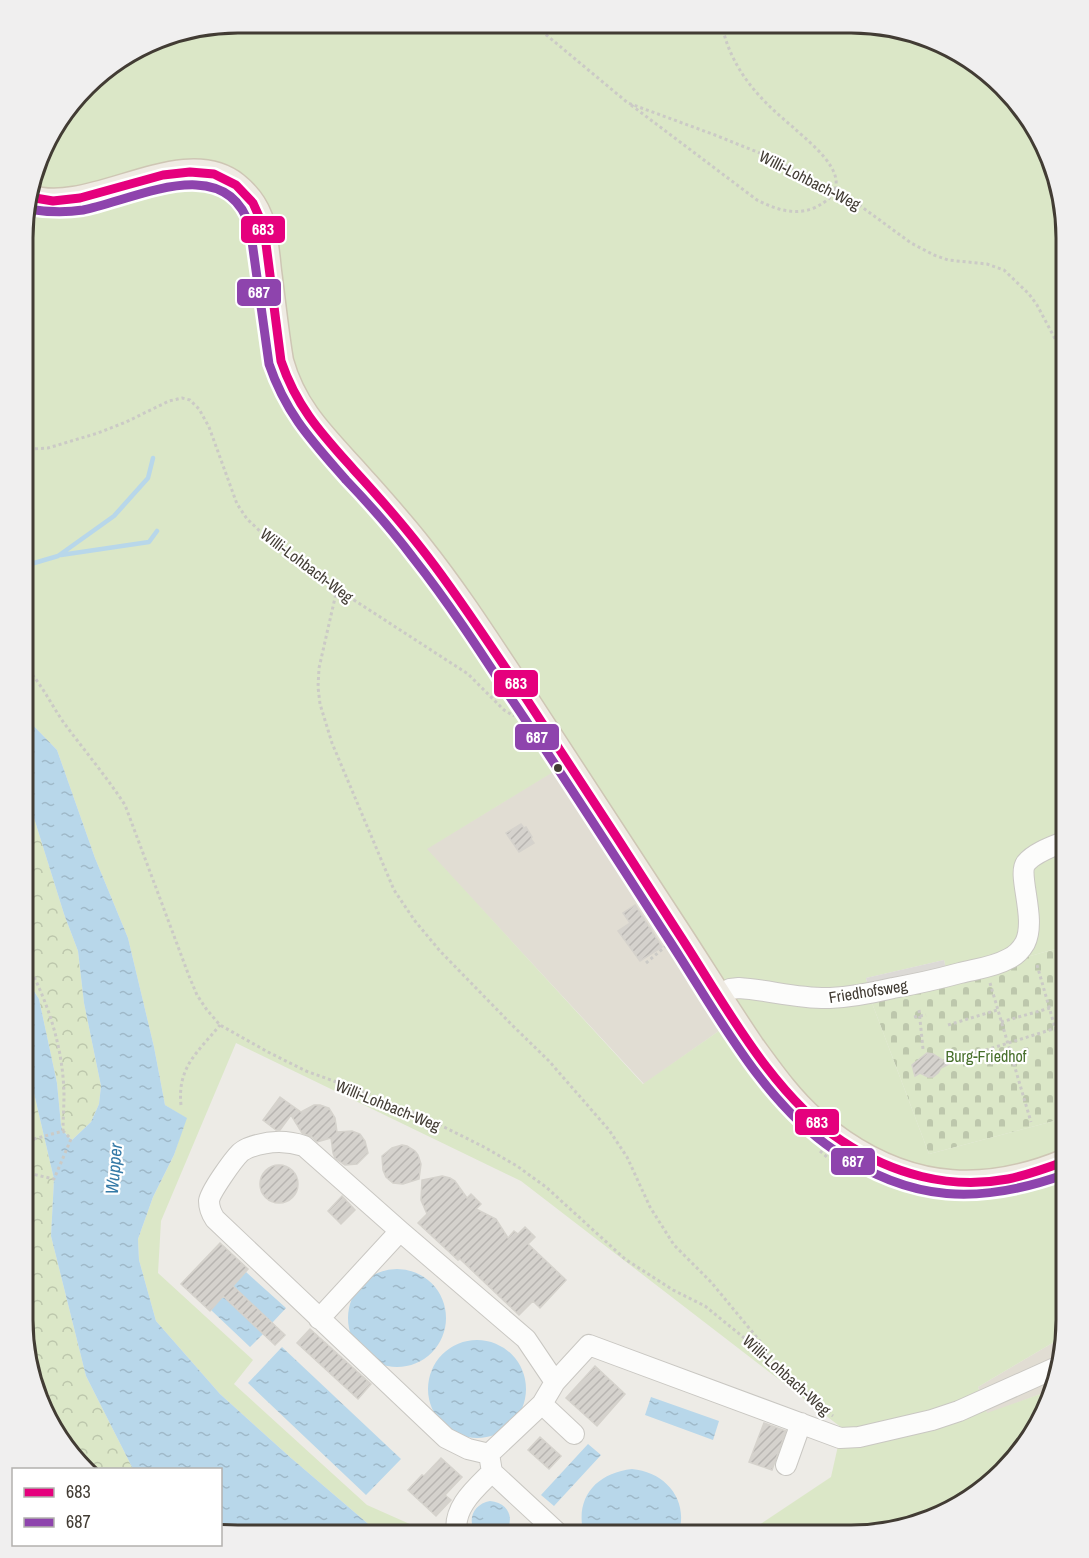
<svg xmlns="http://www.w3.org/2000/svg" width="1089" height="1558" viewBox="0 0 1089 1558" font-family="'Archivo Narrow',sans-serif">
<style>
.residential{fill:#e1ddd3}
.forest{fill:url(#forest-crowns)}
.cemetery{fill:url(#cemetery-stones)}
.park{fill:#dbe7c7;fill-rule:evenodd}
.parking{fill:#dcdad6}
.water{fill:url(#water-ripples)}
.lines{fill:none;stroke-linecap:round;stroke-linejoin:round}
.stream{stroke:#b8d7ea;stroke-width:4.5}
.building{fill:url(#building-hatch);stroke:#d5d2cc;stroke-width:1.5}
.minor-casing{stroke:#c9c7c2;stroke-width:22}
.major-casing{stroke:#cec6b4;stroke-width:27}
.path{stroke:#cbcac6;stroke-width:3;stroke-dasharray:3 3;stroke-linecap:butt}
.minor{stroke:#fcfcfb;stroke-width:20}
.major{stroke:#efebe3;stroke-width:24}
.bus-1-casing{stroke:#fff;stroke-width:14}
.bus-2-casing{stroke:#fff;stroke-width:14}
.bus-1{stroke:#e5007d;stroke-width:9}
.bus-2{stroke:#8e44ad;stroke-width:9}
.bus-dot{fill:#423c34;stroke:#fff;stroke-width:2}
.labels{text-anchor:middle;stroke-width:4.5;stroke-linejoin:round;paint-order:stroke}
.street-label{font-size:16px;fill:#423c34;stroke:#fff}
.park-label{font-size:16px;fill:#476f2b;stroke:#fff}
.water-label{font-size:18px;font-style:italic;fill:#3479a6;stroke:#fff}
.rim{fill:none;stroke:#423c34;stroke-width:3}
.line-badge{stroke:#fff;stroke-width:2}
.badge-label{font-size:16px;text-anchor:middle;font-weight:bold;fill:#fff}
</style>
<defs>
<pattern id="forest-crowns" width="20" height="18" patternUnits="userSpaceOnUse" patternTransform="scale(1.5)"><rect width="20" height="18" fill="#dbe7c7"/><path d="M2 6a3 3 0 1 1 6 0M12 15a3 3 0 1 1 6 0" fill="none" stroke="#bdc7ac"/></pattern>
<pattern id="cemetery-stones" width="16" height="16" patternUnits="userSpaceOnUse" patternTransform="scale(1.5)"><rect width="16" height="16" fill="#dbe7c7"/><path d="M2 7V4a2 2 0 0 1 4 0v3zM10 15v-3a2 2 0 0 1 4 0v3z" fill="#bdc7ac"/></pattern>
<pattern id="water-ripples" width="26" height="14" patternUnits="userSpaceOnUse" patternTransform="scale(1.5)"><rect width="26" height="14" fill="#b8d7ea"/><path d="M2 4q2-2 4 0t4 0M15 11q2-2 4 0t4 0" fill="none" stroke="#9fb9c9"/></pattern>
<pattern id="building-hatch" width="6" height="6" patternUnits="userSpaceOnUse" patternTransform="scale(1.5)"><rect width="6" height="6" fill="#d5d2cd"/><path d="M-1 1l2-2M0 6l6-6M5 7l2-2" fill="none" stroke="#b8b5b1"/></pattern>
</defs>
<rect width="100%" height="100%" fill="#edebe6"/>
<path class="residential" d="M557,769l113,174 56,83 -82,58 -218,-235z
M1066,1335l-20,57 -59,22 -9,-27z"/>
<path class="forest" d="M23,805l11,13 30,96 14,37 6,52 17,83 -2,18 -8,18 -19,18 -9,-9 -2,-6 -4,-42 -18,-84 -16,-25z
M23,1046l31,133 -3,57 35,140 47,93h-41l-47,-54 -22,-94z"/>
<path class="cemetery" d="M1066,946v168l-12,7 -125,33 -57,-151 77,-18 -1,-6z"/>
<path class="park" d="M238,23l642,1 102,43 62,76 22,94v709l-118,33 -4,-19 -78,18 6,25 57,151 125,-33 12,-7v221l-88,52 9,26 59,-21 -16,48 -84,73 -94,22h-108l87,-58 11,-49 -321,-247 -285,-138 -75,178 -3,52 95,87 -19,24 133,121 45,20 12,9h-44l-89,-76 -71,-64 -64,-73 -17,-61 -1,-21 15,-42 21,-42 12,-37 -21,-13 -11,-58 -26,-109 -33,-80 -38,-108 -33,-34v-507l27,-79 45,-54 72,-42zM558,769l168,257 -83,58 -216,-235z"/>
<path class="parking" d="M944,960l5,25 -77,18 -6,-25z"/>
<path class="water" d="M24,716l33,34 38,108 33,80 26,109 11,58 22,13 -13,37 -21,42 -15,42 1,21 17,61 64,73 71,64 89,76h-159l-1,-64 -87,-1 -47,-93 -35,-140 3,-57 -31,-133v-72l16,25 18,84 4,42 2,6 9,9 19,-18 8,-18 2,-18 -17,-83 -6,-52 -14,-37 -30,-96 -11,-13z
M348 1318a49 49 0 1 1 98 0a49 49 0 1 1-98 0Z
M246,1272l40,36 -14,15 -39,-37z
M223,1296l40,38 -13,13 -39,-37z
M428 1389a49 49 0 1 1 98 0a49 49 0 1 1-98 0Z
M282,1347l119,112 -35,36 -118,-112z
M651,1397l68,24 -6,19 -68,-25z
M588,1444l13,11 -47,51 -13,-11z
M632,1469c34,3 58,32 46,66h-94c-10,-37 12,-62 48,-66z
M490,1501c19,2 26,18 14,34l-27,-1c-11,-13 -4,-30 13,-33z"/>
<g class="lines">
<path class="stream" d="M61,555l88,-13 8,-11
M24,566l34,-10 56,-40 34,-38 5,-20"/>
</g>
<path class="building" d="M521,824l3,4 2,-1 6,10 -1,2 3,4 -15,9 -13,-19z
M635,905l27,42 -22,14 -22,-30 12,-8 -7,-10z
M927,1053l6,1 16,10 -8,4 -3,5 -5,4h-5l-8,-4 -5,3 -3,-11z
M280,1097l21,15 13,-7h6l9,3 6,10 2,14 15,-1 8,3 5,7 3,12 -11,11 -12,1 -10,-7 -2,-5 -2,-15 -14,4 -5,-5 -10,-4 -11,-18 -11,15h-4l-13,-10z
M402,1145l5,1 8,5 3,4 3,9 -2,15 -16,5 -10,-1 -7,-6 -3,-7 -1,-14 10,-8z
M260 1184a19 19 0 1 1 38 0a19 19 0 1 1-38 0Z
M442,1176l8,2 5,3 12,17 4,-4 10,10 -5,5 20,10 12,19 6,-7 4,3 7,-7 10,10 -7,7 38,36 -26,28 -7,-7 -14,14 -59,-56 -2,1 -40,-37 9,-9 -6,-14 1,-20z
M342,1196l13,14 -14,14 -13,-13z
M220,1243l28,26 -15,17 52,49 -10,10 -52,-49 -13,15 -29,-27z
M310,1329l61,55 -13,15 -61,-56z
M595,1366l30,28 -28,32 -31,-28z
M764,1423l22,8 -14,39 -23,-8z
M540,1437l21,19 -12,13 -21,-19z
M441,1458l21,19 -17,18 6,5 -15,16 -28,-26 14,-15 2,1z"/>
<g class="lines">
<g class="minor-casing">
<path id="minor" d="M718,995l12,-6 9,-1c30,2 60,11 91,10 21,-1 42,-5 63,-10 23,-4 45,-9 67,-15 16,-4 34,-6 48,-14 7,-3 13,-9 17,-16 12,-24 -8,-68 1,-80 9,-11 28,-17 40,-22
M319,1319l81,-88
M555,1382l-29,-43 -126,-108 -96,-85c-18,-6 -38,-5 -56,2 -2,1 -7,4 -8,5 -7,7 -30,39 -31,48 0,7 2,12 6,18l231,219 22,11 21,5 53,-50 13,-22 34,-37 251,93 19,-1 73,-17 27,-9 96,-43
M542,1404l32,30
M489,1454l3,18 68,63
M786,1465l15,-42
M457,1534c-5,-26 18,-45 35,-62"/>
</g>
<g class="major-casing">
<path id="major" d="M29,197c62,21 153,-55 207,-12 10,8 19,19 24,32 6,17 7,36 9,54 4,30 7,60 12,90 13,47 41,74 73,109 23,26 46,51 67,78 39,49 72,102 107,154 51,77 101,155 152,233 24,37 47,74 72,111 19,26 38,53 62,74 9,8 19,15 29,22 72,49 144,52 223,19"/>
</g>
<path class="path" d="M532,23l96,80 87,32 52,21 28,14 56,29 60,44 23,12 14,5 39,4 17,6 25,24 8,11 24,45 5,5
M631,105l126,95c18,9 37,16 57,8 50,-23 3,-59 -20,-80 -13,-11 -26,-22 -37,-35 -17,-19 -31,-44 -35,-69
M24,445l8,4 16,-1 50,-15 28,-11 43,-21 13,-3 8,2 9,9 10,18 28,77 10,15 29,27 61,43 131,85 36,36 10,6
M337,589l-18,79 -1,19 2,17 12,39 62,147 21,31 25,30 72,74 37,36 60,69 18,27 23,50 24,38 37,37 62,75
M24,666c17,16 26,37 40,57 20,27 42,53 61,82l64,171 8,19 10,15 13,15 48,27 38,19 58,21 58,24 62,31 33,19 29,21 79,72 48,31 32,16 43,35 28,20 43,44 14,11
M23,956c24,42 40,90 41,138 0,12 -1,25 -1,37
M646,963l20,-17
M1037,965l29,101
M990,983l41,139
M919,1010l4,39
M914,1017l12,-2
M1001,1022l49,-14
M948,1025l49,-15
M957,1059l109,-34
M181,1105c-4,-38 17,-53 39,-80
M820,1151l8,7 6,3
M23,1172l31,7 17,-40 -8,-8 -40,11"/>
<use href="#minor" class="minor"/>
<use href="#major" class="major"/>
<g class="bus-1-casing">
<path id="bus-1" d="M29,197l24,4 27,-3 83,-23 27,-3 24,2 22,11 17,18 9,20 4,21 15,117c16,47 41,73 73,109 23,25 46,51 67,78 35,44 65,92 97,138 54,82 108,165 161,248 45,69 93,161 163,207 50,33 107,49 166,38 20,-4 39,-11 58,-18"/>
</g>
<g class="bus-2-casing">
<path id="bus-2" d="M27,209c19,3 36,4 56,1 51,-10 143,-60 167,17l19,137c17,50 43,77 77,116 24,25 47,51 68,79 34,43 64,89 94,135 55,81 108,164 161,246 47,72 93,161 165,210 77,53 146,55 232,24"/>
</g>
<use href="#bus-1" class="bus-1"/>
<use href="#bus-2" class="bus-2"/>
</g>
<circle class="bus-dot" cx="558" cy="768" r="5"/>
<g class="labels">
<g class="street-label">
<text transform="translate(810 180) rotate(27)" y="6">Willi-Lohbach-Weg</text>
<text transform="translate(307 565) rotate(37)" y="6">Willi-Lohbach-Weg</text>
<text transform="translate(868 991) rotate(-9)" y="6">Friedhofsweg</text>
<text transform="translate(388 1105) rotate(22)" y="6">Willi-Lohbach-Weg</text>
<text transform="translate(787 1375) rotate(42)" y="6">Willi-Lohbach-Weg</text>
</g>
<g class="park-label">
<text x="986" y="1062">Burg-Friedhof</text>
</g>
<g class="water-label">
<text transform="translate(114 1169) rotate(-85)" y="6">Wupper</text>
</g>
</g>
<path d="M0 0H1089V1558H0ZM238 33H851A205 205 0 0 1 1056 238V1320A205 205 0 0 1 851 1525H238A205 205 0 0 1 33 1320V238A205 205 0 0 1 238 33Z" fill="#f0efef" fill-rule="evenodd"/>
<path class="rim" d="M238 33H851A205 205 0 0 1 1056 238V1320A205 205 0 0 1 851 1525H238A205 205 0 0 1 33 1320V238A205 205 0 0 1 238 33Z"/>
<g class="line-badge">
<rect x="240" y="215" width="46" height="29" rx="6" fill="#e5007d"/>
<rect x="236" y="278" width="46" height="29" rx="6" fill="#8e44ad"/>
<rect x="493" y="669" width="46" height="29" rx="6" fill="#e5007d"/>
<rect x="514" y="723" width="46" height="28" rx="6" fill="#8e44ad"/>
<rect x="794" y="1108" width="46" height="28" rx="6" fill="#e5007d"/>
<rect x="830" y="1147" width="46" height="29" rx="6" fill="#8e44ad"/>
</g>
<g class="badge-label">
<text x="263" y="235">683</text>
<text x="259" y="298">687</text>
<text x="516" y="689">683</text>
<text x="537" y="743">687</text>
<text x="817" y="1128">683</text>
<text x="853" y="1167">687</text>
</g>
<rect x="12" y="1468" width="210" height="78" fill="#ffffff" stroke="#b3b1ae" stroke-width="1.5"/>
<rect x="24" y="1488" width="30" height="9" fill="#e5007d" stroke="#b3b1ae" stroke-width="1.5"/>
<text x="66" y="1498" font-size="18" fill="#423c34">683</text>
<rect x="24" y="1518" width="30" height="9" fill="#8e44ad" stroke="#b3b1ae" stroke-width="1.5"/>
<text x="66" y="1528" font-size="18" fill="#423c34">687</text>
</svg>
